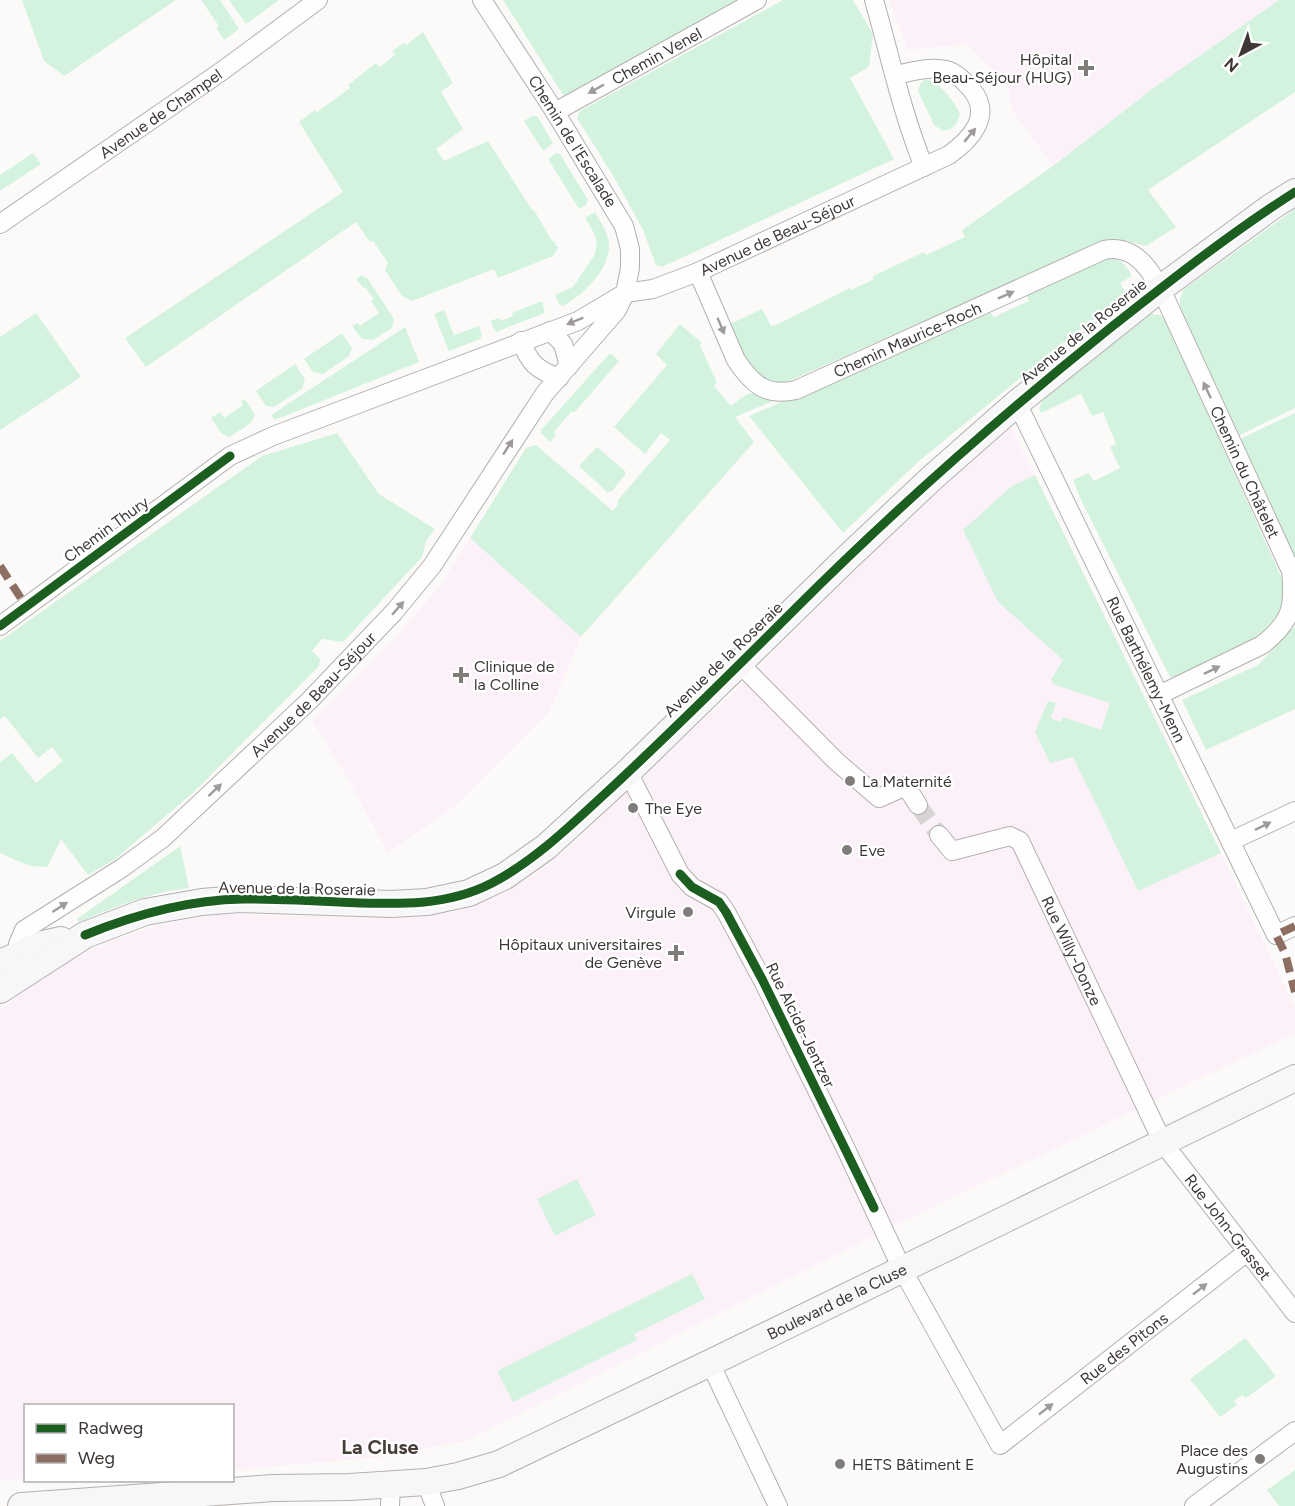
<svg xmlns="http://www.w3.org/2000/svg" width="1295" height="1506" viewBox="0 0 1295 1506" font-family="Figtree,sans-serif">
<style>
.medical{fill:#fdf1f9}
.green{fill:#d3f3de}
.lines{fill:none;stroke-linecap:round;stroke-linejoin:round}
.street-tunnel{stroke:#d6d3d2;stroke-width:18;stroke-dasharray:18 9;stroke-linecap:butt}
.street-casing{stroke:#b3b0ae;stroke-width:20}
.secondary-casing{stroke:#b3b0ae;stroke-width:28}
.street{stroke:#fffefe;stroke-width:18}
.secondary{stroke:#f7f7f9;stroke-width:26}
.quiet{stroke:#8d6e63;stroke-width:8;stroke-dasharray:15 8;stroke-linecap:butt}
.cycleway-casing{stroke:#fff;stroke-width:13}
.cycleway{stroke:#1b5e20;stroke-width:9}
.oneway{fill:#9e9b9a}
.poi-dot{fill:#807c7a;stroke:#fff;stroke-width:2}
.labels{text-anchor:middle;stroke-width:4.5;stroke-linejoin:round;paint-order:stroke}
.street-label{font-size:16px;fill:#3d3835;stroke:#fff}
.poi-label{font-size:16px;fill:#3d3835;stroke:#fff;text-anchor:start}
.quarter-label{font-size:20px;font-weight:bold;fill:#483d37;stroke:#fff}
</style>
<rect width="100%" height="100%" fill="#fcfaf9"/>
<path class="medical" d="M889,0h390l-124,87 -102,79 -41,-55 -4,-24 -42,-43 -58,6z
M1010,425l154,309 131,274v25l-403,194 -427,214 -84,16 -148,13 -1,-64h-206l-1,73 -25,1v-469l35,-30 42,-25 42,-18 40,-13 34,-7 34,-4 161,4 39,-2 26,-4 30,-10 29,-14 29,-18 32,-26 42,-43 127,-117 137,-137z
M470,538l111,99 -32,75 -94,94 -67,47 -42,-77 -34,-55 90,-91 40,-47z"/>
<path class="green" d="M22,0h154l-112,76 -20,-15z
M201,0h19l19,29 -15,11 -8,-12 3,-2z
M229,0h50l-33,24z
M503,0h242l-174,95h-8z
M783,0h70l20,34 -4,33 -19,11 44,81 -232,108 -6,-2 -13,-35 -28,-51 -38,-61 3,-7z
M1279,0h16v92l-147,98 28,37 -30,19 -19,-5 -28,2 -312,139c-5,1 -10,2 -15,2 -20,-2 -36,-42 -44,-59l34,-16 9,17 5,-1 74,-37 1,2 23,-11 -1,-3 51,-24 2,3 39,-18 -3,-7 91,-64 102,-79z
M423,32l30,51 -12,9 22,37 -27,20 8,12 44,-20 44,69h2l18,31h2l4,7 -5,8 -55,22 -4,-9 -82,32 -10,-5 -17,-26 3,-7 -15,-22 -3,1 -14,-20 -210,145 -21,-29 218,-146 -44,-70 16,-12 2,2 33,-24 -2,-3 28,-22 4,4 15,-12 -3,-4 12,-8 2,2z
M925,79c15,3 29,22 35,35 -3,10 -6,15 -17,17l-9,-6 -16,-34 2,-7z
M532,116h5l16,27 -10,8 -19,-30z
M33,153l8,11 -41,27v-16z
M556,153l4,1 28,46 -2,5 -7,4 -31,-50z
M1295,209v199l-57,28 -58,-128v-9l4,-10z
M595,212c6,11 15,23 14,36 -1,23 -27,48 -46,58l-4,-2 -4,-9 18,-8 22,-33 2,-11 -3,-10 -9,-15z
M1105,258c15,0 20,5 27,18l-12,7 6,11 -63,49 -144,118 -76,72 -94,-117 241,-104 4,5 35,-16 -3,-7z
M361,275l7,4 26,40 -2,9 -19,12 -11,-1 -10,-13 6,-3 2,3 19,-13 -8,-12 3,-2 -9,-12 -2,1 -7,-9z
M542,301l3,12 -49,19 -6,-11 9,-3 2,3 12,-5 -1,-3z
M444,310l10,25 25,-9 3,9 -2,4 -31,12 -15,-37z
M36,313l45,64 -81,53v-93z
M1151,314l9,1 5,4 123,273 -5,17 -30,34 -73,36 -10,-2 -90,-179 -7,-18 16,-7 5,8 26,-13 -10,-21 6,-3 -13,-32 -11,4 -11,-22 -40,19 -2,-5 4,-8z
M680,324l22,19 -2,2 17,38 -3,3 17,20c23,-18 17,-14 44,-6l-40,17 19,25 -173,195 -111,-99 56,-90 10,-3 77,66 5,-7v-4l52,-60 -9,-7 -16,21 -31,-27 53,-62 -11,-11z
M405,327l14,35 -144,58 -4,-5z
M342,333l10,15 -3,8 -26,18 -10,-2 -9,-13z
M610,353l9,8 -45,52 -2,-2 -18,21 2,3 -6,7 -9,-9 1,-4z
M295,364l10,15 -3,10 -28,18 -8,-1 -10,-15z
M245,399l10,16 -4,8 -22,14 -8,-4 -10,-15 9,-6 4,6 19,-13 -2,-4z
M1295,413v150l-55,-124z
M337,433l42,61 56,35 -9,12 -4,16 -79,85 -21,-3 -10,12 8,8 -1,7 -125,126 -80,68 -26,15 -27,-36 -13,27c-15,4 -34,-7 -48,-13v-91l12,-9 24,30 27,-22 -11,-14 -14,11 -33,-42 -5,3v-78l262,-185z
M597,447l28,24v4l-13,16 -5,1 -28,-26z
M1035,475l186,378 -83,38 -65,-134 -23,6 -15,-31 13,-31 8,2 -5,15 9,4 3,-5 38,13 9,-27 -57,-19 -2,-4 12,-20 -65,-58 -35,-72 49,-44z
M1295,626v83l-89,41 -24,-50 76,-35z
M180,846l9,42c-41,5 -72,18 -110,34l-2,-3z
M577,1179l19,36 -41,21 -18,-37z
M692,1274l13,25 -71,35 3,6 -124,62 -16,-31z
M1245,1338l31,38 -30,22 -4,-3 -8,6 3,4 -17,12 -30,-38z
M1295,1470v36h-16l-12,-16z"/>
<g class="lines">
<path class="street-tunnel" d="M918,805l21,30"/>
<g class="street-casing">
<g id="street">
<path d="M874,0c16,56 28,113 50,167"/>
<path id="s1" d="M555,112l202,-112"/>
<path id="s2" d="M0,224l222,-153 96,-71"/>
<path id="s3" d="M698,272l38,88c16,24 30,37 60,30l308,-140c33,-7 50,25 62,50l125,271c4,37 0,51 -29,74l-103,50"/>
<path d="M550,331l13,13 6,22"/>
<path d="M521,341c9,23 15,28 38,37"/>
<path id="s4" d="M1017,403l259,532 19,-9"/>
<path id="s5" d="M0,626l230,-170 43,-20 305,-115 47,-28 28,-4 45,-17 251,-117c21,-15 44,-39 23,-65 -7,-8 -15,-17 -26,-20 -16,-4 -35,2 -51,5"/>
<path d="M740,664l97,98 42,36 27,-12 12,19"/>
<path id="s6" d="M628,772l52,102 12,13 27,15 7,10 37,69 82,166 57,122 98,176 247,-193"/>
<path id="s7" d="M939,835l13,16 58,-15 10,5 143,302 132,170"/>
<path d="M1231,841l64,-30"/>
<path id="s8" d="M19,954l-1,-10 6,-14 98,-62 41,-30 146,-137 85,-89 38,-46 113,-173 72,-83 8,-17 5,-25v-19l-6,-23 -69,-114 -73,-112"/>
<path d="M710,1363l68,143"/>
<path d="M426,1482l9,24"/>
<path d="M390,1506l1,-22"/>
<path d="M1194,1506l101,-75"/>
</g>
</g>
<g class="secondary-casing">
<g id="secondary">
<path d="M0,963l43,-19 18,-4"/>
<path d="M0,990l85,-55 60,-23 57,-10 37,-3 152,5 36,-2 42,-9 36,-17 41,-29 82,-75 218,-213 87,-82 84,-74 144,-115 110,-81 24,-15"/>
<path id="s9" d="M21,1506l252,-18 77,-1 76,-5 32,-6 41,-12 211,-101 585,-285"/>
</g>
</g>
<use href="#street" class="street"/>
<use href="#secondary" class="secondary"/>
<path class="quiet" d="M0,566l26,40
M1295,926l-19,9 9,18 10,39"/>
<g class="cycleway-casing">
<path id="cycleway" d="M0,626l230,-170
M680,874l12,13 27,15 7,10 37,69 111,227
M85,935c51,-21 102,-35 158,-36 32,0 64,1 96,3 52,2 105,6 153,-19 44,-23 80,-59 116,-92 64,-59 125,-120 186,-181 99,-99 202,-190 310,-277 62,-49 125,-99 191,-141"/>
</g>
<use href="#cycleway" class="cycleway"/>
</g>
<defs><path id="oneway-solid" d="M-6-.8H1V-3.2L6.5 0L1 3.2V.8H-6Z" transform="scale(1.5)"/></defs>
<g class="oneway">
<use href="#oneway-solid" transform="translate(596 89) rotate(151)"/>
<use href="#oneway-solid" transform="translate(970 135) rotate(-50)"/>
<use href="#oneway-solid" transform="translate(1006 295) rotate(-24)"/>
<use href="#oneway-solid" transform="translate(575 321) rotate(158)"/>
<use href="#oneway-solid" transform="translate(721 326) rotate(67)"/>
<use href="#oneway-solid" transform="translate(1207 390) rotate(-115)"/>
<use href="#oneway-solid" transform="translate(508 447) rotate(-57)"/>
<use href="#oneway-solid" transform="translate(398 608) rotate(-49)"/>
<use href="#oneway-solid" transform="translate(1212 670) rotate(-26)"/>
<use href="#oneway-solid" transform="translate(215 790) rotate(-43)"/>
<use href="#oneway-solid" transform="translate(1263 826) rotate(-26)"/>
<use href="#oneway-solid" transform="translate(60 907) rotate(-33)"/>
<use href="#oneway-solid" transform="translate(1200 1289) rotate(-38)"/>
<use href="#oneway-solid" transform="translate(1046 1409) rotate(-38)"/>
</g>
<g class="poi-dot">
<path d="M1083 59h6v6h6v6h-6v6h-6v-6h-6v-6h6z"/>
<path d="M458 666h6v6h6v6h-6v6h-6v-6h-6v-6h6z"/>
<circle cx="850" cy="781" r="6"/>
<circle cx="633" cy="808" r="6"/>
<circle cx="847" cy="850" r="6"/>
<circle cx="688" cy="912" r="6"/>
<path d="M673 944h6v6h6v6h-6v6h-6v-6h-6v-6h6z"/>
<circle cx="1260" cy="1459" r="6"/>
<circle cx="840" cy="1464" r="6"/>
</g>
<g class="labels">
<g class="street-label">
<text dy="6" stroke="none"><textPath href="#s1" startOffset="116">Chemin Venel</textPath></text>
<text dy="6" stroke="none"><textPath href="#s2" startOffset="195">Avenue de Champel</textPath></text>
<text transform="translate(573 141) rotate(58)" y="6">Chemin de l'Escalade</text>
<text dy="6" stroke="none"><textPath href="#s5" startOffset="878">Avenue de Beau-Séjour</textPath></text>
<text transform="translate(1083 331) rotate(-39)" y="6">Avenue de la Roseraie</text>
<text dy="6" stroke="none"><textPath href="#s3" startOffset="291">Chemin Maurice-Roch</textPath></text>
<text dy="6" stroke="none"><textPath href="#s3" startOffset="783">Chemin du Châtelet</textPath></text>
<text transform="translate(106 529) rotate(-36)" y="6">Chemin Thury</text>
<text transform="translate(723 659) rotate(-44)" y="6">Avenue de la Roseraie</text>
<text dy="6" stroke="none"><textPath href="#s4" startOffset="296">Rue Barthélemy-Menn</textPath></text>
<text dy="6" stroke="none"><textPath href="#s8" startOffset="400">Avenue de Beau-Séjour</textPath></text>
<text transform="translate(297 888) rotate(1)" y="6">Avenue de la Roseraie</text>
<text dy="6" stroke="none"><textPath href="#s7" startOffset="213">Rue Willy-Donze</textPath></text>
<text transform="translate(801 1025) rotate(64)" y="6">Rue Alcide-Jentzer</text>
<text dy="6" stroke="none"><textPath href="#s7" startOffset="532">Rue John-Grasset</textPath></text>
<text dy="6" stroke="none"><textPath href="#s9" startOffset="856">Boulevard de la Cluse</textPath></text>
<text dy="6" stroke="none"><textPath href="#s6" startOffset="932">Rue des Pitons</textPath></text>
</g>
<g class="poi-label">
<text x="1072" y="65" text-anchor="end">Hôpital<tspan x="1072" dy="18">Beau-Séjour (HUG)</tspan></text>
<text x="474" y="672">Clinique de<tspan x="474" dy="18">la Colline</tspan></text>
<text x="862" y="787">La Maternité</text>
<text x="645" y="814">The Eye</text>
<text x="859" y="856">Eve</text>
<text x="676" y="918" text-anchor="end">Virgule</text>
<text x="662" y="950" text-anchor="end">Hôpitaux universitaires<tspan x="662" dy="18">de Genève</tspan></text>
<text x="1248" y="1456" text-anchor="end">Place des<tspan x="1248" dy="18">Augustins</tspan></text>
<text x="852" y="1470">HETS Bâtiment E</text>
</g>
<g class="quarter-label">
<text x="380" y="1454">La Cluse</text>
</g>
</g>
<rect x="24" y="1404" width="210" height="78" fill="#ffffff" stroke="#b1afae" stroke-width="1.5"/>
<rect x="36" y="1424" width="30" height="9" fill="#1b5e20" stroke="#b1afae" stroke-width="1.5"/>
<text x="78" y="1434" font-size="18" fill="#3d3835">Radweg</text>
<rect x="36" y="1454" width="30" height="9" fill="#8d6e63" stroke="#b1afae" stroke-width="1.5"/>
<text x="78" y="1464" font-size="18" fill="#3d3835">Weg</text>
<g transform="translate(1241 54) rotate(221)" stroke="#ffffff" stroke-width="4.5" paint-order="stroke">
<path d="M0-4.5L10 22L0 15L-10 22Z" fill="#3d3835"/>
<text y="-9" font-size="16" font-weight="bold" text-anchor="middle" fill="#3d3835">N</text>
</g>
</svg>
